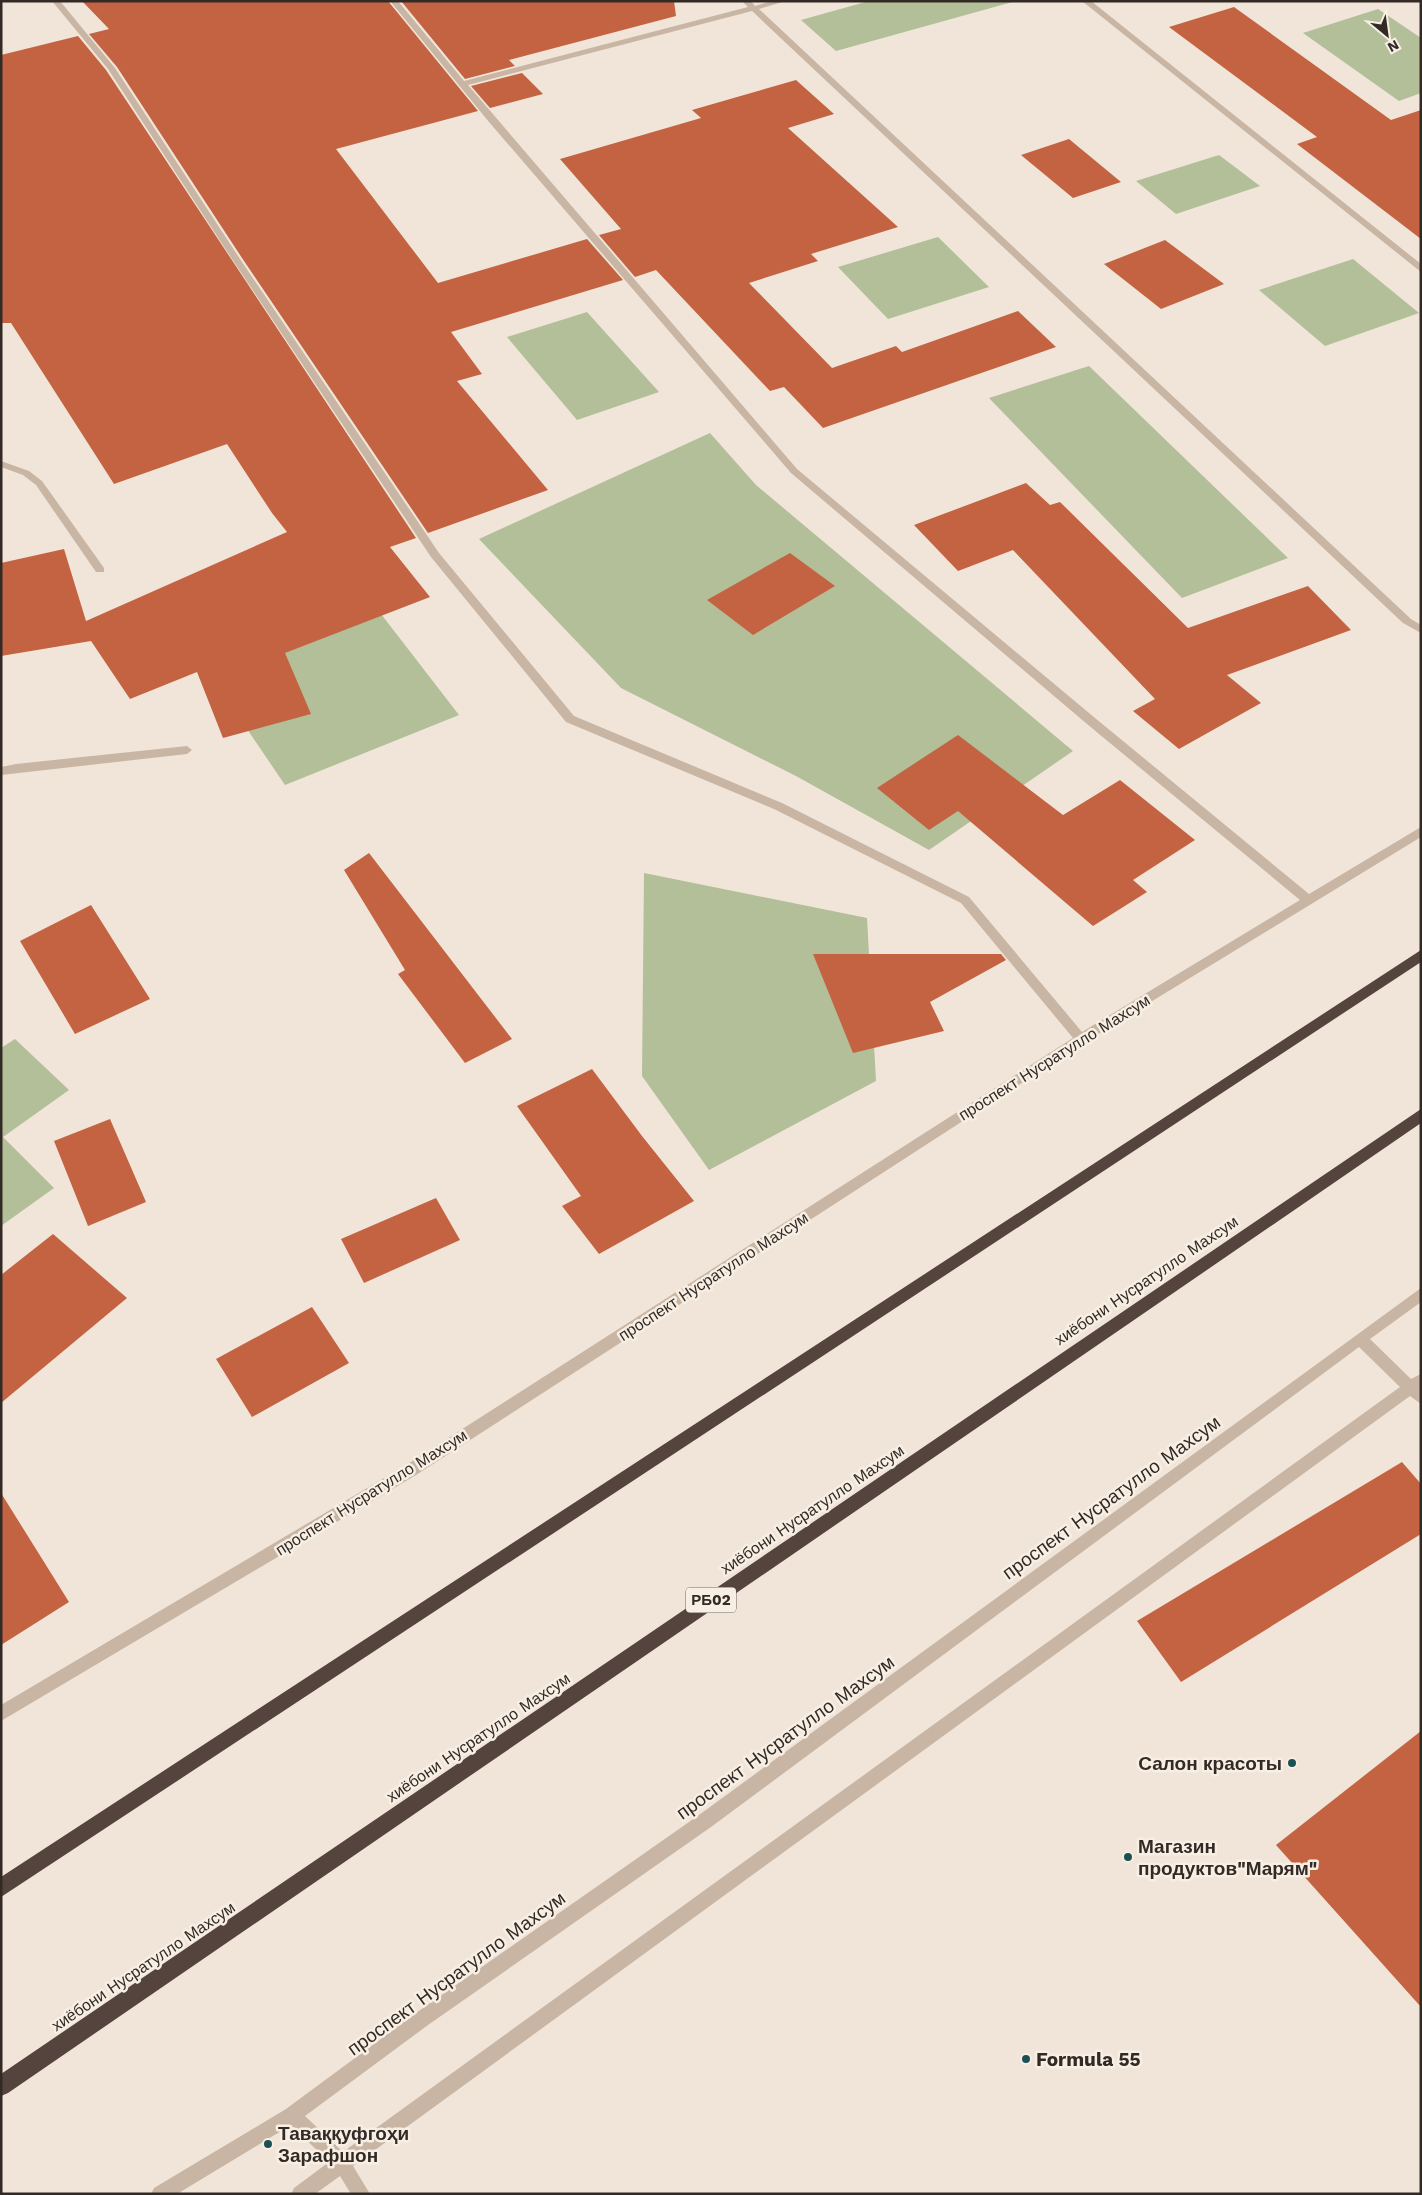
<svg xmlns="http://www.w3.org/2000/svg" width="1422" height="2195" viewBox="0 0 1422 2195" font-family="'Work Sans',sans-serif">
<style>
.green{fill:#b2bf98}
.building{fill:#c46342}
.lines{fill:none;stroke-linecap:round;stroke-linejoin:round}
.minor{fill:#c8b5a4;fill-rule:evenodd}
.highway{fill:#54443d;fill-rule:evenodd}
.poi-dot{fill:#1c5054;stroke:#f8efe4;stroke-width:2}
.labels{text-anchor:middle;stroke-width:5;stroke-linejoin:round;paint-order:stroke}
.shield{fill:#f8efe4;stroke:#6e655f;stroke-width:1}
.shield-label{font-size:15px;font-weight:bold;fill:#332a26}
.street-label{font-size:16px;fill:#332a26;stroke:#f8efe4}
.near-street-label{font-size:19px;fill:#332a26;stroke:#f8efe4}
.near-poi-label{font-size:19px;font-weight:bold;fill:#332a26;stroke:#f8efe4;text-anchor:start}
</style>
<rect width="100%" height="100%" fill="#f0e5d8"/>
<path class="green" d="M869,1h147l-180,50 -35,-31z
M1378,9l43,29v55l-22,8 -96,-68z
M1219,155l41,31 -84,28 -40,-33z
M938,237l51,50 -101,32 -50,-52z
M1353,259l66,54 -94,33 -66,-56z
M587,312l72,80 -82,28 -70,-83z
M1089,366l199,192 -106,40 -193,-200z
M710,433l46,52 317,266 -144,99 -133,-74 -175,-88 -142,-149z
M354,579l105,136 -174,70 -97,-143z
M644,873l223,45 9,163 -167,89 -67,-94z
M15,1039l54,51 -66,47 51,51 -53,38v-178z"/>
<path class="building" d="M82,1h306l90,110 -142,38 102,134 149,-44 36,41 -172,52 31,42 -25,7 91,109 -120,43 -186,-275 -125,-191 -28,-33 20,-5z
M401,1h273l2,15 -167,44 6,6 -50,13z
M1234,7l157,113 30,-10v129l-124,-95 20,-7 -148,-110z
M78,36l28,34 310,468 -26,9 40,50 -145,56 26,61 -88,24 -26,-66 -67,27 -39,-58 -90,15v-93l63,-14 22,72 201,-89 -15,-19 -45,-69 -113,40 -103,-161h-10v-268z
M522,73l21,21 -53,14 -19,-22z
M796,80l38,34 -46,14 110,99 -87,27 7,7 -69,22 83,85 64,-22 6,6 116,-41 38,36 -233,81 -39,-41 -14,4 -114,-121 -21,7 -36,-42 22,-6 -61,-70 141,-41 -9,-8z
M1069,139l52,43 -48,16 -52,-43z
M1165,240l59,44 -63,25 -57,-45z
M1026,483l24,22 10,-3 128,126 120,-42 43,44 -124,45 34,28 -82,46 -46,-38 22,-12 -142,-149 -55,21 -44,-46z
M790,553l45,33 -82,49 -46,-35z
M958,735l105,80 57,-35 75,60 -62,40 14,12 -54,34 -135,-115 -29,19 -52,-42z
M369,853l143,186 -47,24 -67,-89 7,-4 -61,-100z
M91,905l59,94 -75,35 -55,-93z
M813,954h188l5,6 -76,42 14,29 -91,22z
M592,1069l50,67 52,65 -95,53 -37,-48 19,-10 -64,-90z
M110,1119l36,83 -58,24 -34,-85z
M436,1198l24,42 -96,43 -23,-44z
M53,1234l74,64 -126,105v-128z
M312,1307l37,56 -97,54 -36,-58z
M1402,1462l19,22v50l-240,148 -44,-61z
M1,1493l68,109 -68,43z
M1421,1731v276l-145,-162z"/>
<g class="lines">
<path class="minor" d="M52,1h8l55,67 125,191 199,294 135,163 208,87 187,94 113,135 218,-132 -213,-176 -296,-251 -302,-351 -99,-121h8l66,80 284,-74 -6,-6h9l4,5 17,-5h14l-27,8 652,610 10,6v8l-18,-10 -651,-612 -284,74 329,384 298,249 214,176 112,-67v10l-336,205 -669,433 -415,246v-16l405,-240 667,-427 -112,-135 -187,-94 -208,-87 -135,-165 -199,-298 -124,-190z
M1082,1h9l330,263v8z
M1,461l28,10 13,10 62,87v4h-8l-60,-87 -13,-10 -22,-8z
M187,746l5,4 -5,4 -186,21v-8l15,-3z
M1421,1288v14l-51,37 41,40 10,-5v30l-11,-8 -1057,770 17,28h-19l-11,-18 -25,18h-24l3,-6 35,-26 -38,-37 -114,69h-26l3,-6 132,-79 130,-96 283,-198zM1359,1347l41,40 -1057,765 -38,-36 123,-91 283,-198z"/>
<path class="highway" d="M1421,950v12l-1420,935v-20z
M1421,1109v14l-1413,970 -7,3v-22z"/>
</g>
<g class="poi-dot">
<circle cx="1292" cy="1763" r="5"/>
<circle cx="1128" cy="1857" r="5"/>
<circle cx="1026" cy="2059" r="5"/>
<circle cx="268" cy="2144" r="5"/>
</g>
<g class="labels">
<rect class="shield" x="686" y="1587.5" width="50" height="25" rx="4"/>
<g class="shield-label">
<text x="711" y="1605">РБ02</text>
</g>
<g class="street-label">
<text transform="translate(1054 1057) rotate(-32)" y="6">проспект Нусратулло Махсум</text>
<text transform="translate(713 1276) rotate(-33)" y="6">проспект Нусратулло Махсум</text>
<text transform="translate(1146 1280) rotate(-34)" y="6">хиёбони Нусратулло Махсум</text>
<text transform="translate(371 1492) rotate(-32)" y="6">проспект Нусратулло Махсум</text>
<text transform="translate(812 1509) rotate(-34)" y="6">хиёбони Нусратулло Махсум</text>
<text transform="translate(478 1737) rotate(-34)" y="6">хиёбони Нусратулло Махсум</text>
<text transform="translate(143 1966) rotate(-34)" y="6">хиёбони Нусратулло Махсум</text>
</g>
<g class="near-street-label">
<text transform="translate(1111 1497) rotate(-36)" y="7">проспект Нусратулло Махсум</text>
<text transform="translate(785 1737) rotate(-36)" y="7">проспект Нусратулло Махсум</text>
<text transform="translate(456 1973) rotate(-36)" y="7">проспект Нусратулло Махсум</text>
</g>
<g class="near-poi-label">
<text x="1282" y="1770" text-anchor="end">Салон красоты</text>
<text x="1138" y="1853">Магазин<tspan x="1138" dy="22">продуктов"Марям"</tspan></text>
<text x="1036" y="2066">Formula 55</text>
<text x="278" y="2140">Таваққуфгоҳи<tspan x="278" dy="22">Зарафшон</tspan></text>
</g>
</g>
<rect width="1422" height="2195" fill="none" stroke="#332a26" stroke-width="5"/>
<g transform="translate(1387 35) rotate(151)" stroke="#f8efe4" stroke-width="4" paint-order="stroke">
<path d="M0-4L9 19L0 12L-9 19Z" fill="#332a26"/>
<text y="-8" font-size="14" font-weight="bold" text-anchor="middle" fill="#332a26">N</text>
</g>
</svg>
